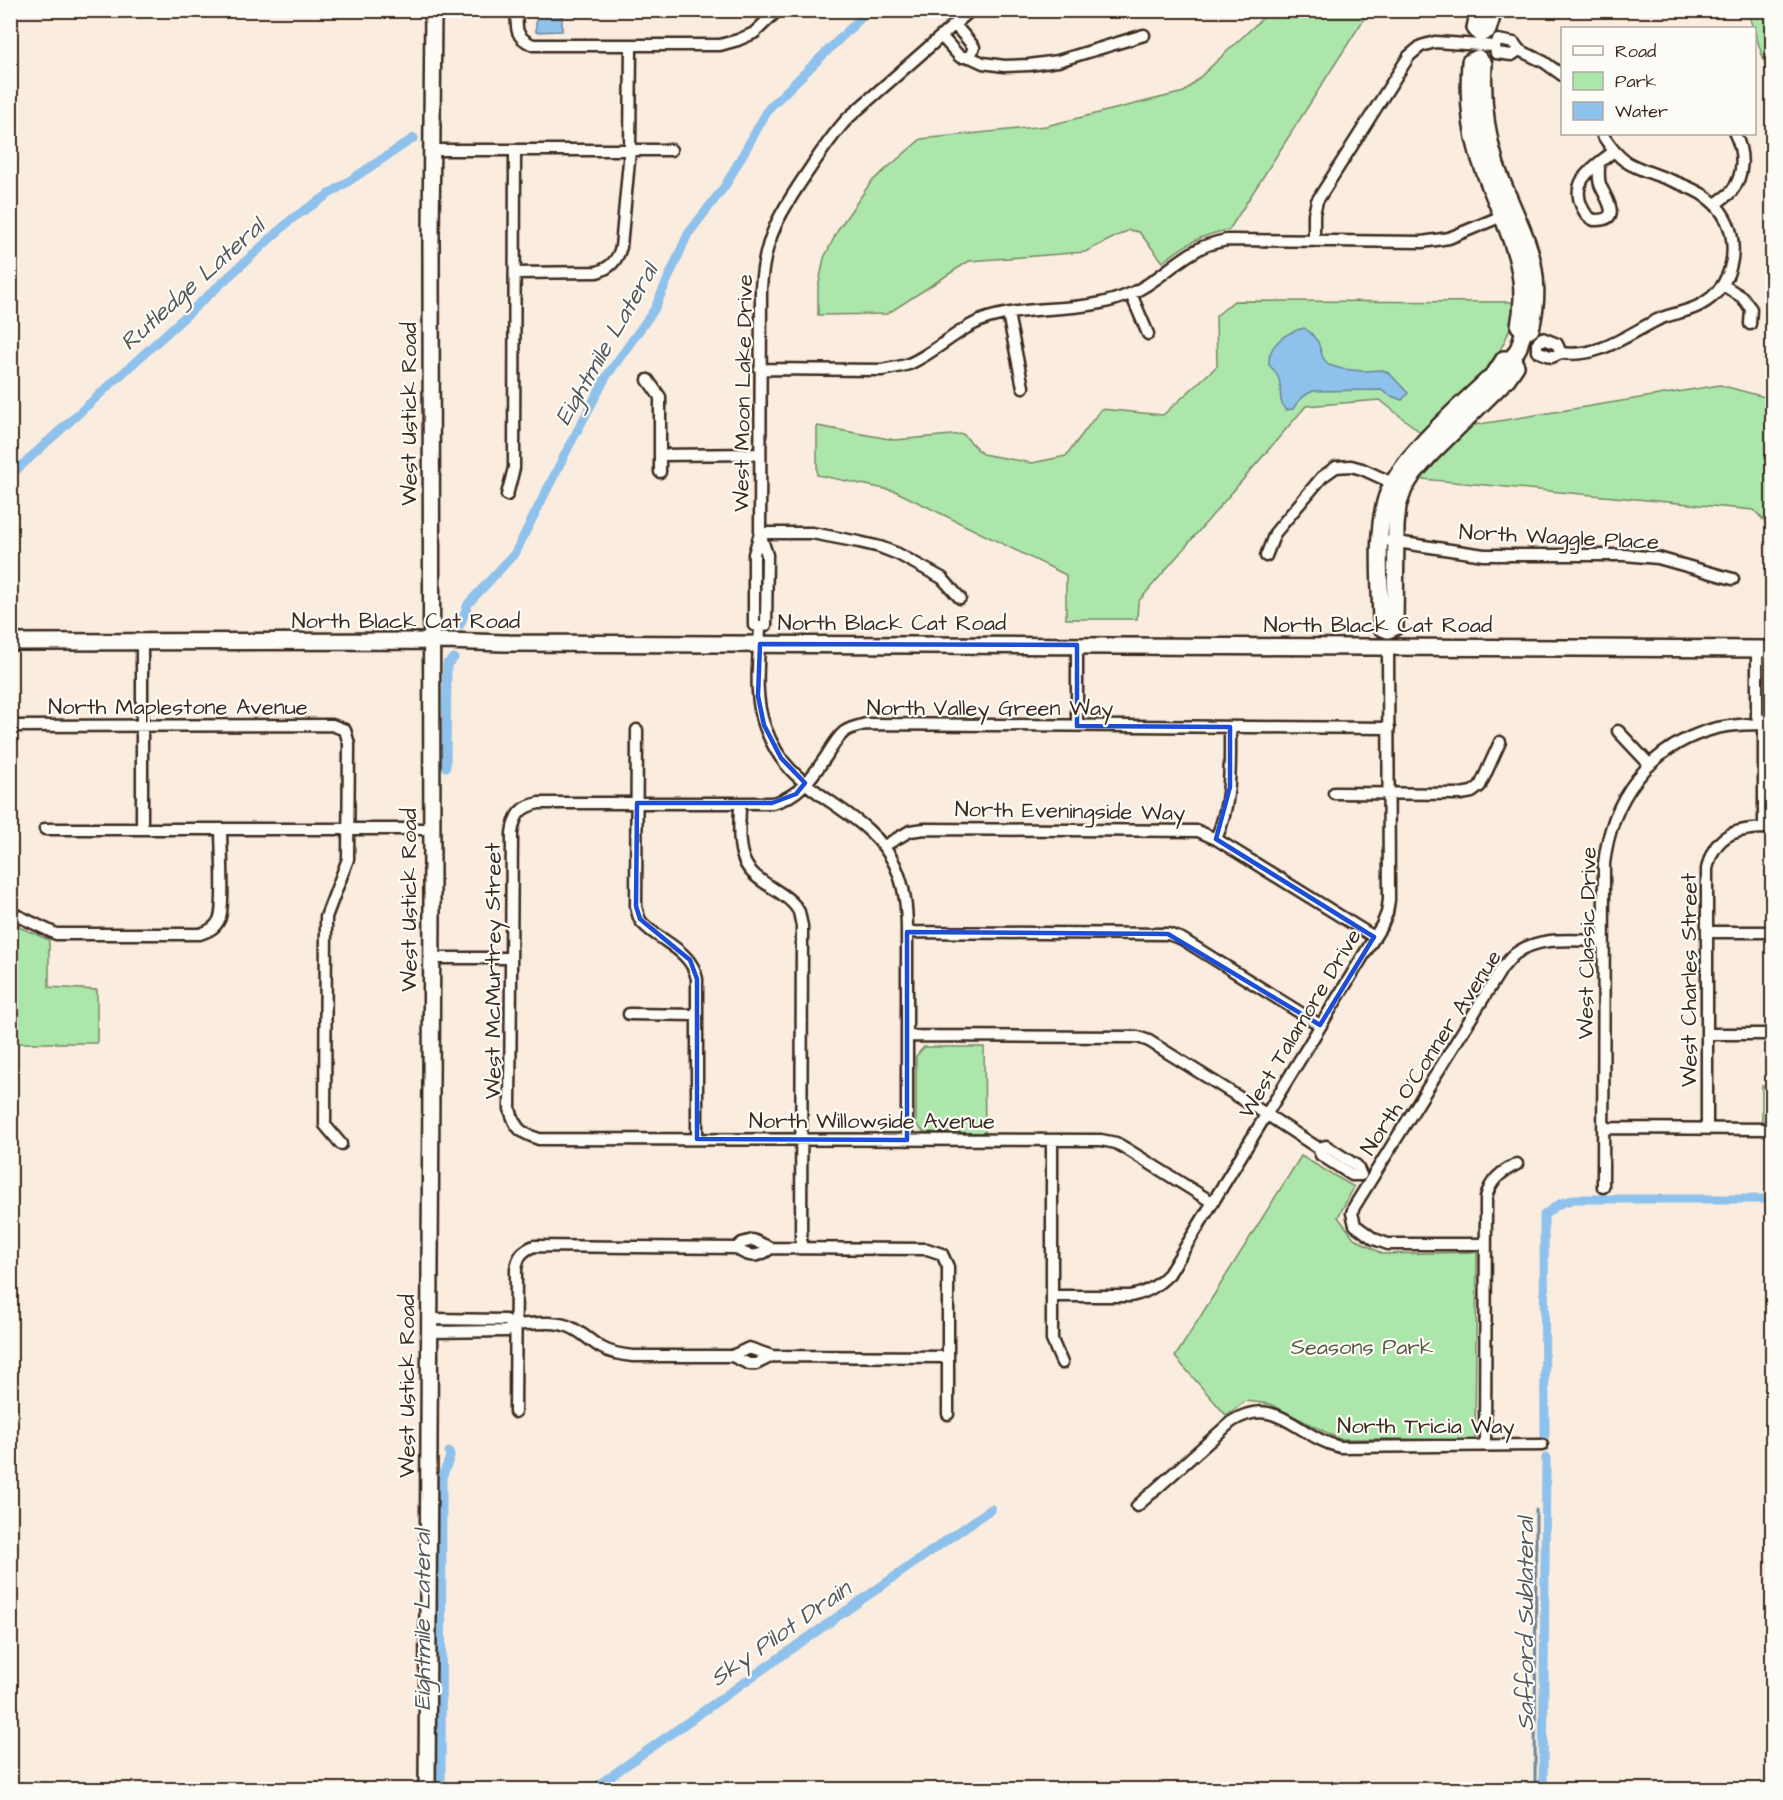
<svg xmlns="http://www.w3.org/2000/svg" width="1783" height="1800" viewBox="0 0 1783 1800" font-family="'Architects Daughter',sans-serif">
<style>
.green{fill:#ace6ab;stroke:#748864;stroke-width:1.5}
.water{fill:#8ec1eb;stroke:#6d8599;stroke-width:1.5}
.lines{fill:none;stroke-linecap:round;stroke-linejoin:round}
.stream{stroke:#6d8599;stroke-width:3}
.canal{stroke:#8ec1eb;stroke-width:9}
.street-casing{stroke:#3b2a1e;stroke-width:15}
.secondary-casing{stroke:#3b2a1e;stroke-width:20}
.street{stroke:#fdfcf7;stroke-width:10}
.secondary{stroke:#fdfcf7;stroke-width:15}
.marked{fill:none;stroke:#1d4ed8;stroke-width:4.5;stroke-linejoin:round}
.labels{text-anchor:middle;stroke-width:4.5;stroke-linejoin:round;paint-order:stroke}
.street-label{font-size:22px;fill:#3b2a1e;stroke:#fdfcf7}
.park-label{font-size:22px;fill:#575941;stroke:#fdfcf7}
.water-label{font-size:24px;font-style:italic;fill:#54575c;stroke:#fdfcf7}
</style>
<rect width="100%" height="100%" fill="#faecde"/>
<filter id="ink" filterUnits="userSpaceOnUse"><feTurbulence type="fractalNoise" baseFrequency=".0167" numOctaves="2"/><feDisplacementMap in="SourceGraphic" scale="12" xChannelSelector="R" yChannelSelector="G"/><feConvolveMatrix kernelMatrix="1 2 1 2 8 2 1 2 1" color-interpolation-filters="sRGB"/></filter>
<g filter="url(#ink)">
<path class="green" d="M1269,11h100l-140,219c-27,4 -45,15 -66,32l-24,-30 -10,-2 -44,22 -116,9 -82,53 -69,1v-27l6,-30 15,-30 32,-46 50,-43 125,-13 138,-34 85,-80z
M1737,11h35v74l-17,-52 -1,-5h-1l-5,-15z
M1234,301l281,1c-4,47 -30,70 -63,101l22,22 246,-40 52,14v130l-18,-19 -333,-31 24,-27 -65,-52 -74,6 -168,196 -1,17h-71v-44l-171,-84 -78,-16v-49l78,14 68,-6 19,20 50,9 34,-7 35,-47 62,6 54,-49 -1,-50z
M10,923l39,17v47l48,3v53h-86z
M924,1047h60l1,86 -61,-1 -8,-8v-68z
M1762,1086h10v35h-10z
M1301,1156l53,31 -16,30 16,21 28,16 95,-2 -2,187h-136l-69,-35 -24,-3 -20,14 -51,-58z"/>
<path class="water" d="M536,15h26v16l-26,1z
M1304,328l7,5 7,9 5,16 6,7 13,4 21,2 20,-1 7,4 18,19 -6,7 -11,-4 -10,-6 -68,1c-9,4 -15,9 -20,18l-7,1c-13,-15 4,-24 -17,-45 -2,-20 17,-33 35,-37z"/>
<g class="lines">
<path class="stream" d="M1535,1790l1,-280"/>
<path class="canal" d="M10,476l283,-258 121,-80
M460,625l8,-21 47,-51 52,-103 39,-73 48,-67 34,-76 37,-48 44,-78 100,-98
M446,767l1,-103 7,-6
M1545,1435l-1,-220 15,-11 15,-5h198
M441,1790l1,-313 8,-20 -1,-5
M591,1790l400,-281
M1543,1790l3,-332"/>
<g class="street-casing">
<path id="street" d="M517,10c-1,19 -2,27 16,35h187l18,-5 16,-7 24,-23
M942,37l18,20h10l4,-10 -19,-22
M1498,40l16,3 5,7 -7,5 -16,-2 -1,-7z
M1519,50l25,12 18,13
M970,57l13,6 21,3 25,-1 29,-4 86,-26
M432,150h239
M1599,164c0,7 -1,14 1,20 3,11 26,37 -6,36 -7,-3 -9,-7 -12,-13 -13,-28 14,-41 32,-56
M1716,204c4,-4 11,-8 15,-12 14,-17 13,-40 4,-58
M1314,241v-27l3,-13 92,-145 12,-10 14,-4 60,4
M515,273l82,-1c13,-4 20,-11 24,-25l9,-97 1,-104
M1723,285l19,12 9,12 -1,15
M1131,294l17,40
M1008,314l15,73
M1542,338l15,6 4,9 -9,4 -15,-6v-7z
M1561,353c37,5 63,-16 94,-32 15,-8 32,-8 47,-17 25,-14 35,-43 29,-71 -12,-48 -65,-50 -101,-69 -12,-6 -21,-19 -28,-30
M760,369l122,1c9,-2 18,-3 27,-6 28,-12 50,-37 79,-46 47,-14 99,-4 144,-25 25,-11 42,-31 65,-43 9,-6 20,-8 30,-10l195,2 27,-4 58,-24
M648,380l12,17v75
M660,455l100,-1
M507,495l7,-27 1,-318
M760,533l7,22 -1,70 -6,2 -6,-2v-71l6,-21 1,-245c3,-51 20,-77 48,-118 12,-18 24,-36 39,-52l123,-108
M760,533h52l47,9 21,5 18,7 44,24 18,20
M1390,541l94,14h140l34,3 75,21
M1266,556l9,-23 47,-56 14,-10 15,-1 11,3 37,17
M760,627c-1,33 -7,69 5,100 6,16 14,31 26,43 32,34 83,50 104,95 10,22 12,43 12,67v208
M142,642v187
M1077,645v81
M1757,649v67l7,8
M10,726l322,-1 13,5 4,14 -1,115 -22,58 -1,208 16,19
M637,730l-1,176c1,4 2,10 4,14 3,5 9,9 14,13 18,13 39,23 43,46v160
M1618,731l32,34
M1334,793l127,1 11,-2 8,-6 20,-44
M740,803c0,18 -3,40 4,57 9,24 45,31 55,52 1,4 2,10 3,14l-1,322
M1764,828v-104l5,-9v-66
M45,829h386
M1216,839c16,-36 14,-74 14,-112
M884,846l26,-15 15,-2 273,2 18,8 158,98
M10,912l46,22h144c9,-3 15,-6 19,-14 6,-12 2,-74 2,-91
M907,932l261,2 14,5 138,86
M1707,932h65
M431,958h79
M629,1014l68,1
M1707,1034h65
M907,1036l231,1 11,4 117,73 52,34 3,7 31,20h9l-4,-9 -31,-20 -8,2
M1603,1128l169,1
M1707,1129v-260c8,-38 33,-41 65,-41
M1052,1140v200l10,23
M1603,1187l1,-323c7,-65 45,-117 109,-135 19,-5 40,-5 59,-5
M1212,1202l-87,-54 -9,-5 -15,-3 -562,-1c-19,-6 -24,-11 -29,-30l2,-276c3,-19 8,-26 27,-30h233c26,-5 41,-27 55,-48 5,-8 10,-17 17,-23 7,-5 15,-6 22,-8l523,4
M1486,1244h-98l-14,-5 -19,-14 -3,-12 2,-6 148,-239c4,-4 8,-10 13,-14 25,-19 59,-13 88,-13
M736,1248l6,-5 11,-3 18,8 156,1 15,5 6,13v147
M1052,1296h78c17,-3 27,-10 39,-22l213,-349 5,-12 2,-13 -1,-253
M430,1319l76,1 8,5 -7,6 -77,1
M514,1325c18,-1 40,-5 56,2 12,5 21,15 32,21 9,5 21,7 31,8h99l17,8h7l16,-8
M732,1356l17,-8 23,8 176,1
M515,1412l1,-143c2,-13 6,-18 18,-23l202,2c13,10 22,10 35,0
M1485,1445l1,-247c4,-18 15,-26 31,-34
M1137,1506l94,-84c45,-29 66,15 109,25l202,-2"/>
</g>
<g class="secondary-casing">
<path id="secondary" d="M1479,10l-4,18 5,6 8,-4 6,-20
M1478,58l6,6c-2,34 2,68 12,101 21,61 52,96 35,164l-7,1 -5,-4c14,-65 -23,-113 -41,-173 -9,-29 -10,-60 -8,-91z
M1504,359h8l4,7 -9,13 -77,76 -16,18 -10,16 -6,17 -2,20 -1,101 -7,3 -7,-3c0,-39 -6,-87 4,-125 11,-43 78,-98 110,-129z
M1512,359l7,-12 5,-17
M10,642l436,-1 58,2 1268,6
M427,1790l5,-880 -1,-673 2,-227"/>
</g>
<use href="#street" class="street"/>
<use href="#secondary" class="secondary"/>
</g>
</g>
<path class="marked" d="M760,644l317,1v81l153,1v60l-14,52 158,98 -54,88 -152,-91 -261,-2v208l-210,-1v-160l-7,-19 -50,-41 -4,-13 1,-103h135l24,-9 9,-11 -24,-25 -17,-33 -6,-29z"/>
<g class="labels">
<g class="street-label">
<text transform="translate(742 393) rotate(-89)" y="8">West Moon Lake Drive</text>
<text transform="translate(408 414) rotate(-90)" y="8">West Ustick Road</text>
<text transform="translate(1559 536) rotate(3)" y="8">North Waggle Place</text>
<text x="406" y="628">North Black Cat Road</text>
<text x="892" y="630">North Black Cat Road</text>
<text x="1378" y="632">North Black Cat Road</text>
<text x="178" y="714">North Maplestone Avenue</text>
<text x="990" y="715">North Valley Green Way</text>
<text transform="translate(1070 810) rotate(1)" y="8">North Eveningside Way</text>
<text transform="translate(408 900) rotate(-90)" y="8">West Ustick Road</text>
<text transform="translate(1586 943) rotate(-89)" y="8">West Classic Drive</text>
<text transform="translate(492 971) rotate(-90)" y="8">West McMurtrey Street</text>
<text transform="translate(1688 980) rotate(-90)" y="8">West Charles Street</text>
<text transform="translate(1299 1023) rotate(-59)" y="8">West Talamore Drive</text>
<text transform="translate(1430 1052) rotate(-57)" y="8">North O'Conner Avenue</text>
<text x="872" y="1128">North Willowside Avenue</text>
<text transform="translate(406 1386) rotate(-90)" y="8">West Ustick Road</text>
<text x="1426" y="1433">North Tricia Way</text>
</g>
<g class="park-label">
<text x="1362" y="1354">Seasons Park</text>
</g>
<g class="water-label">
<text transform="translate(192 284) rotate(-42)" y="8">Rutledge Lateral</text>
<text transform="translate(606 344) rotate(-60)" y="8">Eightmile Lateral</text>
<text transform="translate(422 1620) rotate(-90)" y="8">Eightmile Lateral</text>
<text transform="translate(1525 1624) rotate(-90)" y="8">Safford Sublateral</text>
<text transform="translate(780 1633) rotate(-35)" y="8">Sky Pilot Drain</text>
</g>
</g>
<rect width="1783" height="1800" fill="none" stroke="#fdfcf7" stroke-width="36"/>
<rect x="18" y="18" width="1747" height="1764" fill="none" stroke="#3b2a1e" stroke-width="2" filter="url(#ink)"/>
<rect x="1561" y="27" width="195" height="108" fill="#fdfcf7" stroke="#afa8a0" stroke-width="1.5"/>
<rect x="1573" y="46" width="30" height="9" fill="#fdfcf7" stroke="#afa8a0" stroke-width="1.5"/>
<text x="1615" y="57" font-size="18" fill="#3b2a1e">Road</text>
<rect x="1573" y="72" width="30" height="18" fill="#ace6ab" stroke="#afa8a0" stroke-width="1.5"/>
<text x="1615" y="87" font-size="18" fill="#3b2a1e">Park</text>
<rect x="1573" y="102" width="30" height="18" fill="#8ec1eb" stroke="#afa8a0" stroke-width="1.5"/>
<text x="1615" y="117" font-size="18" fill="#3b2a1e">Water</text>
</svg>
